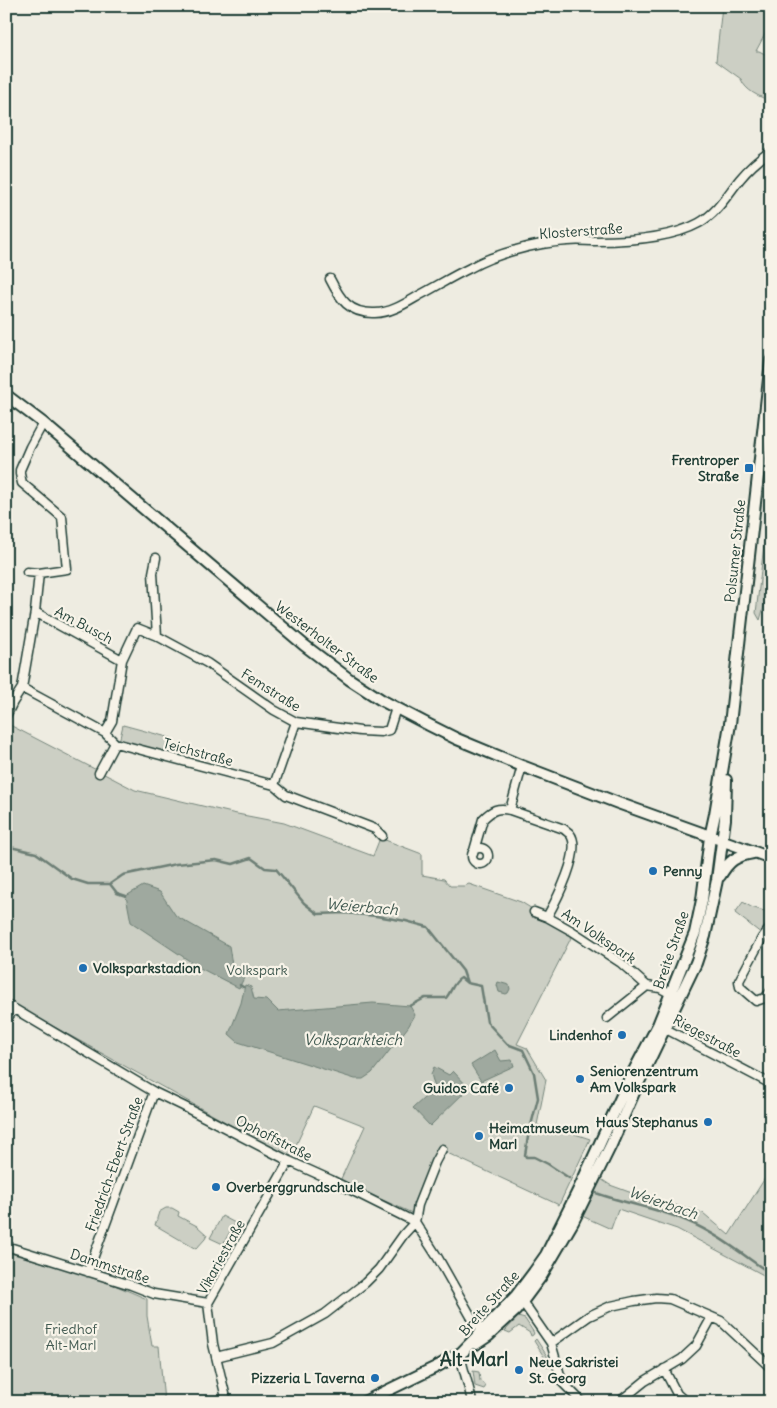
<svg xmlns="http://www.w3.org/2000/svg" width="777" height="1408" viewBox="0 0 777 1408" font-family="Delius,sans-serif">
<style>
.green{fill:#cccfc4;stroke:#76867c}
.water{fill:#9fa99f;stroke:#6c7e74}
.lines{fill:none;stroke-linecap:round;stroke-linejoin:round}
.stream{stroke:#6c7e74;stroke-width:2.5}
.minor-casing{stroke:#1f3d34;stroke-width:11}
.major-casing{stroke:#1f3d34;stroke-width:14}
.minor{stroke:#f7f3e8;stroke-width:8}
.major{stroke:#f7f3e8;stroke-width:10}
.poi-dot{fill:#1f6fb2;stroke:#f7f3e8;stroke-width:2}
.labels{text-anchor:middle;stroke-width:4.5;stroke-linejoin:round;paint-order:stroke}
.street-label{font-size:14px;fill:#1f3d34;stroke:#f7f3e8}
.poi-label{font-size:14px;font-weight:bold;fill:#1f3d34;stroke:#f7f3e8;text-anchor:start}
.park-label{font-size:14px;fill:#425a51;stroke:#f7f3e8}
.water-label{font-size:15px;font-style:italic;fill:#3f584f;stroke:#f7f3e8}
.district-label{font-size:19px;font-weight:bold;fill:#1f3d34;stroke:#f7f3e8}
</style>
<rect width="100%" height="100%" fill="#eeece1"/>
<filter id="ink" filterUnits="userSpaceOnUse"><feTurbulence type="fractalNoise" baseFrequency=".02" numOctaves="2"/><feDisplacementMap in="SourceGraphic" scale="10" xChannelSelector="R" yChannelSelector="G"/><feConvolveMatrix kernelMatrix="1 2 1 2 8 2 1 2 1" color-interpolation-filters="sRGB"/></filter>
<g filter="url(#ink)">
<path class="green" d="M722,6h49v17l-15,28h3l12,6v44c-11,-4 -26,-10 -30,-22l-25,-18z
M771,485v98l-11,37 -4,-7z
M6,723l129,67 97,23 52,10 89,33 7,-18 42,16v21l22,4 6,7h14l5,-2 52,18 52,32 -56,110 10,4 19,32 -9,45 29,6 24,8 -31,66 -116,-54 -31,62 -72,-32 25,-55 -51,-20 -24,52 -284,-158z
M123,725l48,13 -4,16 -48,-12z
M743,902l8,5 20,6v11l-9,10 -27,-21z
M767,1175l4,2v102l-94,-50 -59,-20 -7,20 -29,-13 19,-37 9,6 41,15 33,7 19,6 26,22z
M166,1208h6l7,4 -1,4 19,10 10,9 -2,4 -9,10 -41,-24 4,-13z
M222,1216l13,7 -12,21 -13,-6z
M6,1252l92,26 49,21v17l5,30h7l5,56h-158z
M518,1317l7,2 9,14 -1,2 -2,1 -1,-3 -11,-7 -9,7 -5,-2z
M536,1339l13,20 1,8h-3l-1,-7 -12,-19z
M473,1371l6,1 1,9 6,5 -2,3 -9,-3z"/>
<path class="water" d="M143,886l17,6 16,24 53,30 3,19 12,13 -5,10 -39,-20 -69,-46 -5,-26z
M498,982l11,3 1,4 -2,4 -2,1 -7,-2 -2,-7z
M245,985l6,2 3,12 13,1 11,11 95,-8 37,3 5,9 -7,12 -36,46 -9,6h-8l-117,-37 -9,-8 12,-31z
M495,1050l6,11 11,-1 2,6 -33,15 -10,-16z
M434,1067l15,8 4,-4 16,17 -39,38 -17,-18 22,-20 -4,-14z"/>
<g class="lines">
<path class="stream" d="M6,846l30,7 36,26 16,5h22l13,-9 53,-11 40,-4 17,4 18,-6 14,10 11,1 28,34 14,11 27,-1 31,3 30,5 22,6 35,44 4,12 14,3 6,36 20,22 16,6 11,23 4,25 -10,39 -3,18 1,2h8l14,7 21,14
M110,884l7,9 9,3
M240,985l3,2
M410,1006l15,-8h21c6,-7 7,-16 15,-20l6,5
M596,1193c30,11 62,15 91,28 31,13 56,34 84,53"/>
<g class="minor-casing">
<path id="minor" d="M330,279c10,20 19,35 45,34 16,0 31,-10 45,-18 17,-9 33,-19 50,-27 14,-8 31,-14 46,-18 17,-5 35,-8 52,-9 9,-1 18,0 27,0 32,0 75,-2 104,-18 19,-11 28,-28 41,-44 9,-11 19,-20 31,-28
M156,558l-3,15 4,63
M27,572l12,1 28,-4 -5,-52 -40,-34 -2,-9v-4l10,-23 13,-24
M39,573l-4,39 -13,76 83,45 10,10 159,42
M35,612l87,48 -10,61 -7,12
M122,660l15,-32 20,8 50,27 67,47 22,12 64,9 21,1 8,-2 7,-22
M6,716l7,-14 9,-14
M296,722l-22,63 12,10 89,34 7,7
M522,766l-12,44 54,19c2,2 4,3 6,5 13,16 -14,67 -23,83
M99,773l16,-30
M472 856a8 8 0 1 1 16 0a8 8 0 1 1-16 0Z
M473,854l10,-35c9,-9 15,-12 27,-9
M534,912l13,5 25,14 49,32 26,23 13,2 15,8
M771,927l-9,11 -23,43 1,6 16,14 9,-3 6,-7
M6,1004l148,88 29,14 106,55 42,19 84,42 23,36 35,62 12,13
M607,1018l40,-32
M6,1020l8,-11
M662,1027l109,57
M6,1246l125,39 23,9 54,9
M88,1272l66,-180
M519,1299l5,5 27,39 11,39 20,20
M551,1343l38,-27 22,-10 23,-5 22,-3 14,1 51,22 50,47
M460,1354c3,16 9,31 12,48
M216,1357l57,-14 52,-29 40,-31 14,-14 25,-35 11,-12 3,-17 17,-43 7,-13
M664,1369l13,25 9,8
M227,1402l-14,-58 -5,-41 81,-142
M619,1402l26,-21 37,-22 14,-13 16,-29"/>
</g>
<g class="major-casing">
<path id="major" d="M6,395l37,28 261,222 45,34 34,22 46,24 28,14 65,27 96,37 153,55
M720,876c9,-15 15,-20 33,-23
M476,1344l12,-8 28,-26 26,-35 17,-29 14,-24 38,-77 25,-57 60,-125 9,-27 12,-56 8,-61 1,-39
M460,1354l56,-58 18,-24 12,-17 31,-62 52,-113 29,-55 37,-92 7,-33 8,-63 5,-23 15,-90 41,-363
M364,1402l74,-36 26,-15"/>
</g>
<use href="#minor" class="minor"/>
<use href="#major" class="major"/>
</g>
</g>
<g class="poi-dot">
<rect x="744" y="463" width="10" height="10" rx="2.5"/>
<circle cx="653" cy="871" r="5"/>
<circle cx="83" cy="968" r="5"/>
<circle cx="622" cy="1035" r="5"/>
<circle cx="580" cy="1079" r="5"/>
<circle cx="509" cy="1088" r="5"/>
<circle cx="708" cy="1122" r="5"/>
<circle cx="479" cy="1136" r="5"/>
<circle cx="216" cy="1187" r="5"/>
<circle cx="519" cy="1370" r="5"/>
<circle cx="375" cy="1378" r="5"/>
</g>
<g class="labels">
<g class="street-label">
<text transform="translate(581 231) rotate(-4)" y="5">Klosterstraße</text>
<text transform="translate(735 551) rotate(-84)" y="5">Polsumer Straße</text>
<text transform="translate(84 625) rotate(28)" y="5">Am Busch</text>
<text transform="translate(327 642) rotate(37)" y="5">Westerholter Straße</text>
<text transform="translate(271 690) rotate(32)" y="5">Femstraße</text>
<text transform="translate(198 752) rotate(15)" y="5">Teichstraße</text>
<text transform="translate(599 936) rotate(34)" y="5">Am Volkspark</text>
<text transform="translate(671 950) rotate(-71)" y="5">Breite Straße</text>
<text transform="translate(707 1036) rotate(28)" y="5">Riegestraße</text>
<text transform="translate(274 1138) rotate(27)" y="5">Ophoffstraße</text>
<text transform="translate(114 1164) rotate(-70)" y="5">Friedrich-Ebert-Straße</text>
<text transform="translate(221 1257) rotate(-61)" y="5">Vikariestraße</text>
<text transform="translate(110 1266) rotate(18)" y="5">Dammstraße</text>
<text transform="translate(489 1303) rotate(-48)" y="5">Breite Straße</text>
</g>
<g class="poi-label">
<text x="739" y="465" text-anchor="end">Frentroper<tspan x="739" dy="16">Straße</tspan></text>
<text x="663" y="876">Penny</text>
<text x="93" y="973">Volksparkstadion</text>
<text x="612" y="1040" text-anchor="end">Lindenhof</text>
<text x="590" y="1076">Seniorenzentrum<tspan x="590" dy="16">Am Volkspark</tspan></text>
<text x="499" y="1093" text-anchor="end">Guidos Café</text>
<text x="698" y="1127" text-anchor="end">Haus Stephanus</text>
<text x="489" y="1133">Heimatmuseum<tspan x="489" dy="16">Marl</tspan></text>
<text x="226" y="1192">Overberggrundschule</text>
<text x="529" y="1367">Neue Sakristei<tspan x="529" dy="16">St. Georg</tspan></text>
<text x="365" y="1383" text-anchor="end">Pizzeria L Taverna</text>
</g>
<g class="park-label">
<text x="257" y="975">Volkspark</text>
<text x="71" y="1334">Friedhof<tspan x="71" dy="16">Alt-Marl</tspan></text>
</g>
<g class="water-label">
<text transform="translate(362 907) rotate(5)" y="5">Weierbach</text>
<text x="353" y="1045">Volksparkteich</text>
<text transform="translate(663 1203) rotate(19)" y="5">Weierbach</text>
</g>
<g class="district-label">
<text x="474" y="1366">Alt-Marl</text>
</g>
</g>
<rect width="777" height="1408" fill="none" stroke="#f7f3e8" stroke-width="25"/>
<rect x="12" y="12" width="752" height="1383" fill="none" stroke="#1f3d34" stroke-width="2" filter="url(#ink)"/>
</svg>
